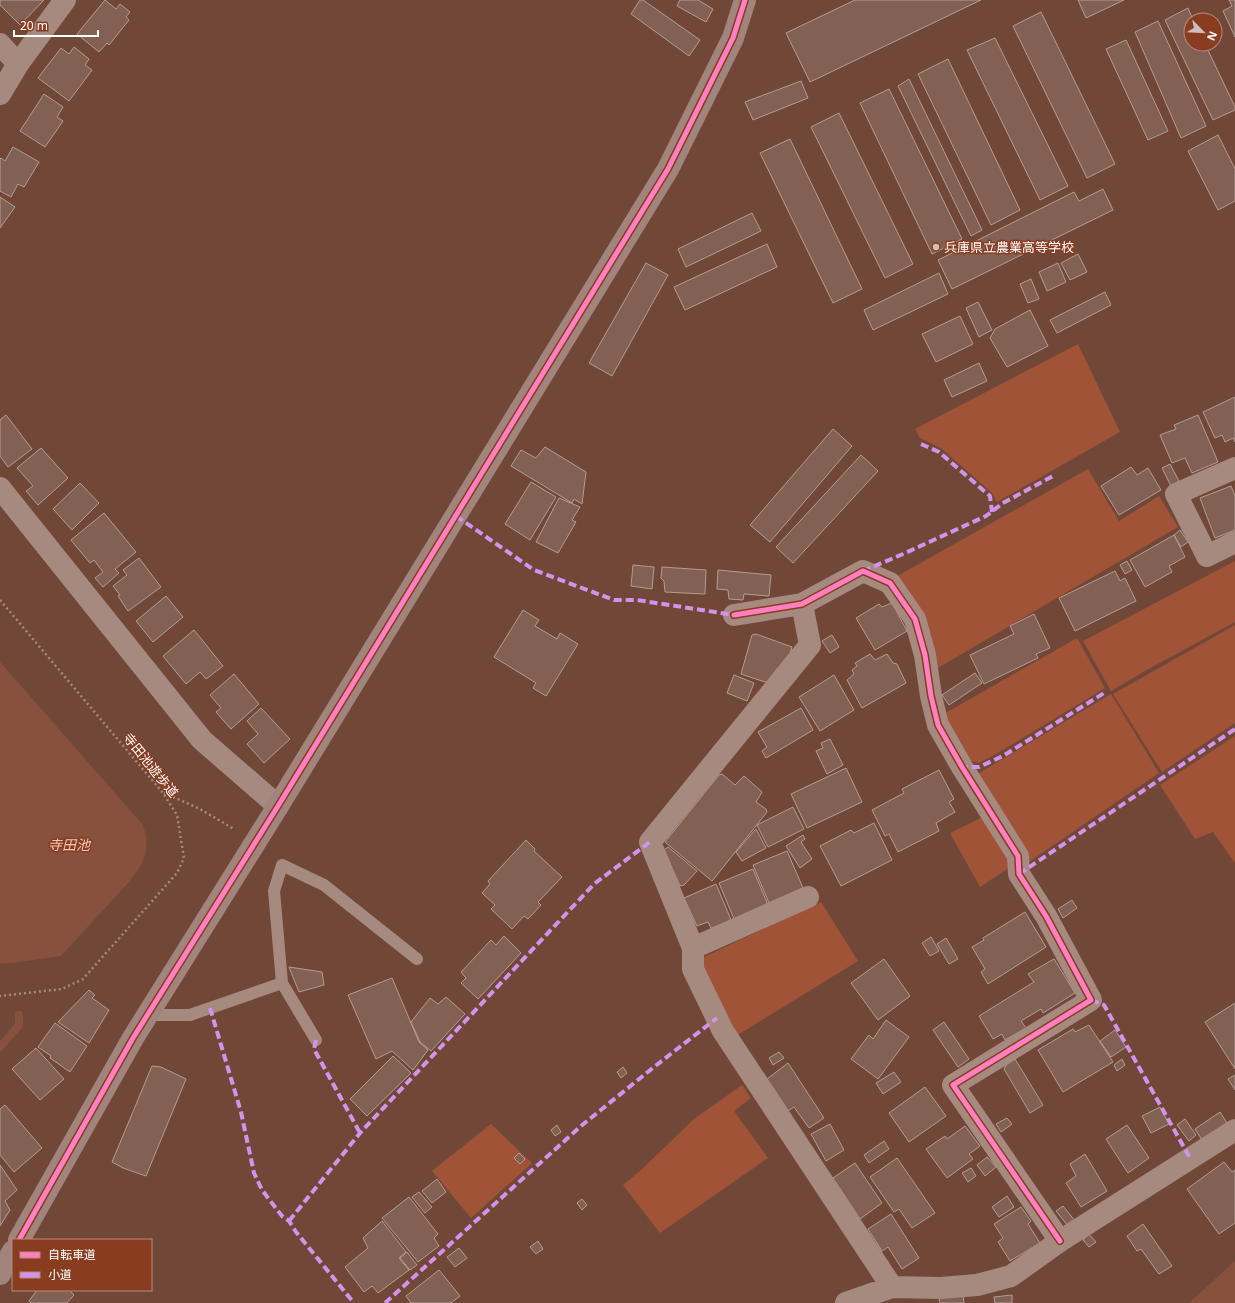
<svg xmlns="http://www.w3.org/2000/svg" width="1235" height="1303" viewBox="0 0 1235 1303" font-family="'Noto Sans','Noto Sans JP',sans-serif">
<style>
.green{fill:#a15337}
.water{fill:#87513d}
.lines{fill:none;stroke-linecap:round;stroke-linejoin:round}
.stream{stroke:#87513d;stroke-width:8}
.building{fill:#826054;stroke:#b49c93}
.path{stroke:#a6897f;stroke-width:2.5;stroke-dasharray:2 3;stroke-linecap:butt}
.lane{stroke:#a6897f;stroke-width:12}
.street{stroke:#a6897f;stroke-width:22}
.secondary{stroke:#a1847b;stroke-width:22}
.quiet{stroke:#d193ec;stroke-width:4;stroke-dasharray:8 4;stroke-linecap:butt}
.cycleway-casing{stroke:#883d21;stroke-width:8}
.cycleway{stroke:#ff80c0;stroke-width:5}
.poi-dot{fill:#cdbfb9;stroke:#883d21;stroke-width:1.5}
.labels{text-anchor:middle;stroke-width:3;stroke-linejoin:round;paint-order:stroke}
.poi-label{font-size:13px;fill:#fff;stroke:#883d21;text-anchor:start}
.street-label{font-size:13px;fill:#fff;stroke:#883d21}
.water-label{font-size:14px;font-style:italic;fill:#f2c6b7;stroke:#883d21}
</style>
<rect width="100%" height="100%" fill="#714838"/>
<path class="green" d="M1078,344l42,88 -123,70 -5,-9 -51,-45 -21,-10 -5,-9z
M1088,469l31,52 40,-25 19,31 -242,142 -44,-90z
M1235,561v61l-90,49 -34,20 -28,-50z
M1235,625v98l-73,49 -49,-78z
M1077,638l28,50 -109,66 -17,9 -11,-3 -26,-45z
M1111,694l48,79 -130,89 -53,-87z
M1235,736v127l-22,-31 -18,7 -35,-54z
M985,816l27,44 -2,7 -30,20 -30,-54z
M821,902l37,59 -122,75 -36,-77z
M742,1085l9,13 -17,13 34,47 -108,75 -37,-48 18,-15 53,-51z
M491,1124l41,39 -61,55 -39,-47z"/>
<path class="water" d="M0,662l143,163c8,24 2,36 -13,56l-69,75 -49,7h-12z
M1235,1261v42h-46z"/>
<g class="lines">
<path class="stream" d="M0,1047l19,-22v-10"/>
</g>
<path class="building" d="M0,0h44l-24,25 -20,-20z
M105,0l11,9 4,-5 10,8 -4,5 3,3 -20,25 -2,-2 -8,9 -22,-18z
M640,0h3l57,40 -11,16 -58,-42z
M680,0h18l15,9 -7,13 -29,-16z
M855,0h126l-171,82 -24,-49z
M1078,0h46l-38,18z
M1229,0h6v37l-12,-26 9,-5z
M1188,8l5,12h-2v24h14l30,63v3l-22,10 -48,-100z
M1041,12l74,152 -28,14 -74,-152z
M1158,21l48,105 -25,12 -46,-106z
M995,38l73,148 -28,14 -73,-150z
M1126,40l42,91 -20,9 -42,-91z
M74,47l15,12 -4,6 7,5 -23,31 -31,-23 23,-30 8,6z
M948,59l72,151 -29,15 -73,-151z
M909,79l73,151 -11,6 -73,-150z
M801,81l7,17 -55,22 -8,-18z
M889,89l73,150 -30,15 -72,-151z
M44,94l19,13 -6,10 6,4 -18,26 -25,-16z
M839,113l74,151 -28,14 -74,-151z
M1218,135l17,34v32l-17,9 -30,-59z
M790,139l72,150 -29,14 -73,-150z
M13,147l26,15 -15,25 -6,-3 -7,13 -11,-6v-32l1,-1 4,3z
M1103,189l10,21 -161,79 -14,-29 136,-68 5,9z
M0,197l15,10 -15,21z
M752,213l9,18 -75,36 -8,-18z
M767,244l10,23 -92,43 -11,-23z
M1078,254l9,18 -17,8 -9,-17z
M646,263l22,12 -56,101 -23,-13z
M1058,263l8,19 -19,9 -8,-19z
M939,273l9,21 -75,36 -9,-20z
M1031,279l8,20 -11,4 -8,-19z
M1105,292l6,13 -54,28 -7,-13z
M978,302l14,28 -13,7 -13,-29z
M1030,310l18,36 -41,21 -17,-29 5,-9z
M960,316l13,28 -37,18 -14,-28z
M979,363l8,18 -35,16 -8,-17z
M1235,397v45l-2,-4 -8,4 -3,-7 -7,3 -12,-26z
M6,415l26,34 -24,18 -8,-11v-36z
M1198,415l20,47 -26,11 -7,-15 -13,5 -12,-28 16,-6 -2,-4z
M833,429l19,17 -82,96 -20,-17z
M545,447l41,25 -4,32 -8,-5 -2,4 -61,-37 10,-16 15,8z
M41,448l27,30 -30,27 -12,-14 7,-5 -16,-18z
M861,455l17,16 -85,92 -17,-16z
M1170,464l9,17 -8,5 -9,-18z
M1131,467l6,8 11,-7 13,22 -42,25 -18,-29z
M531,482l25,15 -26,43 -25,-16z
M80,483l19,20 -27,27 -19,-21z
M1231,486l4,10v34l-20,8 -15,-40z
M559,498l21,9 -8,13 4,2 -18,31 -22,-11z
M104,513l32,39 -21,17 4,4 -16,14 -8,-9 8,-6 -9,-12 -4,3 -19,-23z
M1180,530l8,12 -7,5 -7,-12z
M1174,535l11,22 -16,9 3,6 -27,15 -15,-27z
M139,558l22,29 -33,24 -10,-15 2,-1 -7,-9 14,-11 -4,-5z
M1127,561l5,9 -7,4 -5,-9z
M633,565l21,2 -2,22 -21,-3z
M662,567l44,3 -1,24 -40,-2 -1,-11 -3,-3z
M718,570l53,5 -2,21 -25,-2 -1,6 -14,-1 -1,-9 -11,-1z
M1115,571l5,10 5,-3 11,23 -61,30 -16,-33z
M166,596l17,21 -30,25 -17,-21z
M892,603l15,28 -32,19 -19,-32 23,-14 3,3z
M523,610l16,10 -4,6 22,13 3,-6 18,11 -32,52 -13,-8 3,-5 -42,-26z
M1034,614l16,34 -14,6 2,4 -54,26 -14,-29 44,-21 -4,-8z
M194,630l29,36 -17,13 -6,-7 -14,12 -23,-28z
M756,634l36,13 -6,21 -18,15 -27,-9 11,-39z
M832,635l7,12 -9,6 -8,-12z
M870,654l5,6 12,-6 6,9 4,1 9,19 -44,25 -15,-28 7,-6 -2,-4 5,-4 -2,-3z
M975,673l7,10 -33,22 -7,-10z
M234,674l25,30 -28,25 -15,-17 5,-4 -11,-13z
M734,675l20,8 -7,18 -20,-8z
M834,675l20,35 -34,21 -21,-34z
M261,708l29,31 -26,24 -17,-19 11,-10 -11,-13z
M801,708l12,22 -47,28 -4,-7 5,-4 -9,-15z
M830,739l13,26 -16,9 -11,-23 7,-3 -2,-5z
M846,768l16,34 -55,26 -16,-34z
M939,770l15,29 -5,3 6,10 -19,11 3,8 -41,21 -9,-18 -4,2 -13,-26 32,-17 -2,-4z
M722,774l13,11 9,-9 18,16 -6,10 10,7 1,3 -54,68 -1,1 -47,-39 54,-67z
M793,807l11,22 -36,18 -11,-22z
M874,823l18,37 -51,26 -21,-40 31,-16 3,3z
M756,829l10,19 -24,13 -6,-9z
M803,835l2,4 -4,3 11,17 -12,9 -14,-22z
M526,840l9,9 -1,2 28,26 -24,25 3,3 -13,14 -4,-3 -12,13 -21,-20 4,-4 -13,-12 8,-9 -2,-3z
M668,847l29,24 -13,14 -4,1 -16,-36z
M787,851l16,37 -34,15 -16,-38z
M753,869l15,36 -34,14 -15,-36z
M716,884l16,38 -21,6 -3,-6 -11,4 -13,-28z
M1072,900l5,8 -14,10 -5,-9z
M1025,912l21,35 -58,37 -7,-12 4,-3 -13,-22 12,-7 -1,-2z
M504,936l17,17 -43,46 -17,-16 5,-5 -5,-6 30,-32 5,5z
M931,937l8,14 -9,5 -8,-13z
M946,938l12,21 -9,5 -12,-20z
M884,959l26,37 -32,24 -27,-37z
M1054,959l21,34 -32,20 -2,-4 -20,12 5,7 -21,12 -3,-6 -9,5 -14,-23 55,-34 -6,-8z
M289,967l33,5 2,13 -25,7z
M392,978l27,64 9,8 -15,20 -21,-19 -16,8 -28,-64z
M89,990l6,5 -3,3 17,12 -20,33 -31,-21z
M446,997l19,17 -34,37 -11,-9 -9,-20 19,-24 8,6z
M1235,1003v66l-30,-47z
M886,1020l23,17 -31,42 -27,-20 18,-24 4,4z
M944,1022l25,37 -11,8 -25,-37z
M55,1023l32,23 -17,26 -20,-14 1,-2 -13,-9z
M1089,1025l24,37 -50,30 -25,-42 35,-21 2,3z
M1115,1030l11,17 -15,10 -11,-16z
M36,1048l28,31 -24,21 -28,-31z
M779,1052l5,6 -11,7 -4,-7z
M393,1056l18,17 -44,43 -17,-17z
M1015,1059l28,46 -13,8 -26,-44 2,-4z
M1122,1059l3,6 -8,6 -3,-6z
M788,1063l36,55 -15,10 -15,-21 -6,4 -21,-32z
M152,1066l9,1 25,12 -40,97 -23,-8 -11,-6z
M623,1067l4,6 -6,5 -4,-6z
M894,1072l7,10 -18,12 -7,-11z
M1235,1075v15l-7,-11z
M925,1087l21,29 -37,26 -20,-29z
M5,1105l37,43 -28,24 -14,-17v-46z
M1160,1107l9,17 -18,9 -9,-17z
M1220,1112l7,11 -25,17 -7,-11z
M1007,1118l5,6 -11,8 -5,-8z
M1185,1119l11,16 -7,6 -12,-16z
M830,1124l14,26 -18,11 -15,-27z
M557,1125l4,7 -6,4 -4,-6z
M1127,1125l22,33 -21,15 -22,-34z
M965,1126l15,20 -11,8 4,5 -26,19 -21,-29 19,-13 2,3z
M884,1141l5,8 -20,14 -5,-8z
M519,1153l6,6 -5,5 -6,-6z
M1085,1154l22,37 -26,16 -15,-24 10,-7 -6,-12z
M987,1157l9,10 -11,9 -8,-11z
M897,1158l38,55 -23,15 -13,-19 -5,3 -24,-35z
M1224,1162l8,10 3,-2v53l-16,11 -32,-45z
M855,1163l27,40 -22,16 -27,-41z
M0,1165l17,25 -12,11 5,9 -10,16z
M971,1168l5,8 -8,6 -6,-9z
M437,1179l9,13 -14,11 -10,-12z
M419,1192l13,15 -7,6 -13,-16z
M1007,1196l7,11 -15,10 -7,-10z
M409,1197l29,37 -4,4 5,8 -21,16 -36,-44z
M582,1199l5,6 -5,5 -5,-7z
M1063,1206l12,15 -7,5 -12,-15z
M1021,1207l10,14 -3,3 12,19 -30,18 -12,-19 5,-4 -9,-14z
M891,1214l28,44 -17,11 -14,-22 -6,4 -14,-22z
M382,1221l24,31 -7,6 10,12 -31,23 -6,-7 -8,6 -19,-25 23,-19 -5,-10z
M1143,1224l29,42 -13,8 -18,-25 -4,2 -10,-15z
M1089,1234l7,8 -7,5 -6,-7z
M538,1241l5,8 -7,5 -6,-7z
M459,1248l8,10 -12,9 -8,-10z
M407,1252l10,13 -7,5 -10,-12z
M439,1270l21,26 -9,7h-40l-5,-7z
M37,1290h32l5,5 -7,8h-36l-2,-2z
M963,1294l1,9h-24l-1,-4z
M1012,1295v8h-17l-1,-6z"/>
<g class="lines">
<path class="path" d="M0,600l163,193 14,22 7,43 -7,15 -94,106 -21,10 -62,7
M164,793l36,16 34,20"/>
<path class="lane" d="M147,1015h43l92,-32
M316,1040l-34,-57 -8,-92 8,-26 42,20 93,74"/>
<path class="street" d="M0,44l18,20
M0,94l18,-30 47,-64
M1235,468l-59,26 31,62 28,-14
M0,488l202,252 76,66
M802,604l8,41 -160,197 43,106v21l30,62 169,256
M734,615l68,-11 61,-33 27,12 25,36 10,36 6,41 7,29 24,42 56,89 1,18 27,42 45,84 -138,85 107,156
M693,948l115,-51
M846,1303l46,-16 49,1 36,-3 34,-9 49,-35 175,-111"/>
<path class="secondary" d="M19,1240l114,-202 145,-232 390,-637 65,-131 12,-38
M0,1274l13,-23"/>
<path class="quiet" d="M921,444l18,8 51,44 2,16
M456,516l78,54 80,30h23l97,15
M863,571l40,-17 83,-38 17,-13 50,-27
M961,765l1,2h17l24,-11 101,-63
M1019,874l216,-145
M1091,1000l13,5 86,153
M210,1008l31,104 13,61 8,17 20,26 7,5 7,11 58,71
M316,1040l-2,9 46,84
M289,1221l71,-88 234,-249 56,-42
M385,1303l196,-177 73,-59 63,-49"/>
<g class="cycleway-casing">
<path id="cycleway" d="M734,615l68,-11 61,-33 27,12 25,36 10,36 6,41 7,29 24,42 56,89 1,18 27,42 45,84 -138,85 107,156
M19,1240l114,-202 145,-232 390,-637 65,-131 12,-38"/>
</g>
<use href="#cycleway" class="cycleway"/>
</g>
<circle class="poi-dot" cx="936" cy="247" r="4"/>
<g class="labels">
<g class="poi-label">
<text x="944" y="252">兵庫県立農業高等学校</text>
</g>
<g class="street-label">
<text transform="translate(151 765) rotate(51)" y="5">寺田池遊歩道</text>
</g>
<g class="water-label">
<text x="69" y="850">寺田池</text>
</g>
</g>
<rect x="12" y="1239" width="140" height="52" fill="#883d21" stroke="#b88b7a"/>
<rect x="20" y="1252" width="20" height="6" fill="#ff80c0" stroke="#b88b7a"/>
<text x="48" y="1259" font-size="12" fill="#ffffff">自転車道</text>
<rect x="20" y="1272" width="20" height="6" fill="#d193ec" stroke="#b88b7a"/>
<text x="48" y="1279" font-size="12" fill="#ffffff">小道</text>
<g transform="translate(1203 32) rotate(114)"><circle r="19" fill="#883d21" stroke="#b88b7a"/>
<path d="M0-3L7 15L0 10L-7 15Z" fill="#cdbfb9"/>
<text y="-6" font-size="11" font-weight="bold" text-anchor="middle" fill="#ffffff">N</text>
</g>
<path d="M14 30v6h84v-6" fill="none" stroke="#ffffff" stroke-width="2"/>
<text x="20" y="30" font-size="12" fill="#ffffff" stroke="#883d21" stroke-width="3" paint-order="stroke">20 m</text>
</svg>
